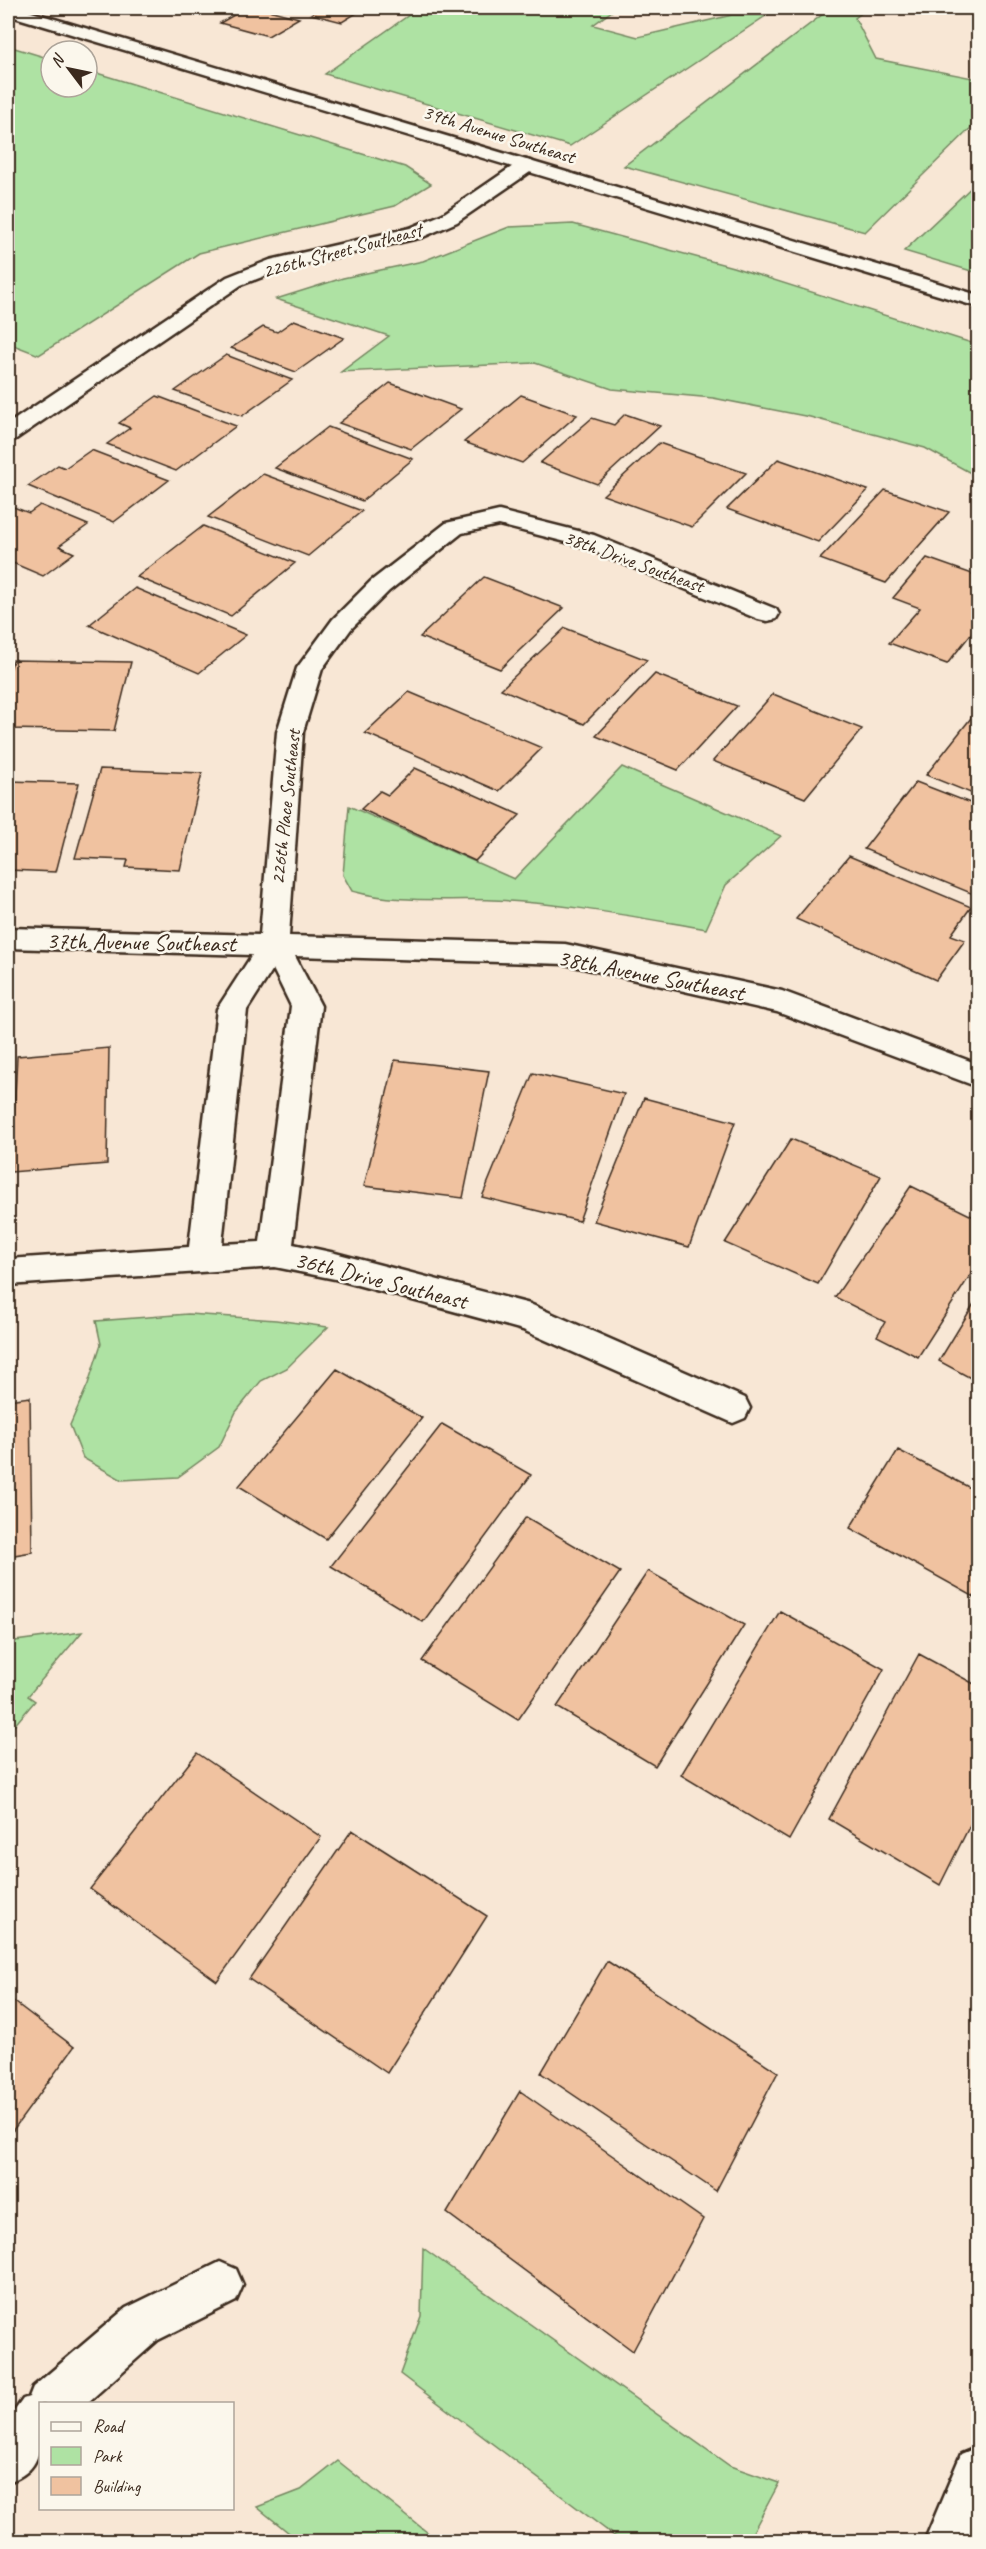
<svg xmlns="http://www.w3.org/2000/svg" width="986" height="2549" viewBox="0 0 986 2549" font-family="Caveat,sans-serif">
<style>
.green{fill:#aee2a3;stroke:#748660;stroke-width:1.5}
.building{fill:#f0c2a0;stroke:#3b2a1e;stroke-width:1.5}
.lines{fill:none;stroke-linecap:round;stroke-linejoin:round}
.street-casing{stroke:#3b2a1e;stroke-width:5}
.secondary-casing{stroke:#3b2a1e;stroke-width:5}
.street{fill:#fbf7ec;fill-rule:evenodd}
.secondary{fill:#fbf7ec;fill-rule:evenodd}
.labels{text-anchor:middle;stroke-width:5;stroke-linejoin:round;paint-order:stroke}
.far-street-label{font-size:20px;fill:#3b2a1e;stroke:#fbf7ec}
.street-label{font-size:24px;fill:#3b2a1e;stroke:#fbf7ec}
</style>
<rect width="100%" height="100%" fill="#f8e7d5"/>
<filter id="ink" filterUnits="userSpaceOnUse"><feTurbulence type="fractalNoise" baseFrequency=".0167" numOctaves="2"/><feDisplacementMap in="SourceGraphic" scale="12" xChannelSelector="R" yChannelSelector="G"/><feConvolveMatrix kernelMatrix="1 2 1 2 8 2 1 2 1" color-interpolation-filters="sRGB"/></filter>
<g filter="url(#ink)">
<path class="green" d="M419,8h197l-23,17 45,12 94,-22h35l-197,131 -245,-72z
M831,8h37l-13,10 21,41 102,20v42l-113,111 -241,-66z
M8,46l43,13v28h36v-17l318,97 26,17 -36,22 -196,47 -160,102 -31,-12z
M978,181v92l-74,-22z
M573,224l160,43 245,78v132l-53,-29 -115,-31 -97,-19 -101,-9 -77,-26 -194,9 48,-36 -113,-37 67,-21 80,-17 86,-34z
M622,767l159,69 -55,49 -20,44c-71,-12 -141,-26 -213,-29 -47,-2 -95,4 -141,-9l-9,-16 6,-69 165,73z
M188,1314l88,6 52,7 -41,41 -26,13 -25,31 -17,35 -41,30 -56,3 -39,-22 -13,-33 18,-41 13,-40 -5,-23z
M82,1632l-54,64 7,5 -27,32v-91z
M423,2248l307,218 49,17 -31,58h-127l-221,-167 21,-58z
M338,2461l100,80h-139l-42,-34 44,-17z"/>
<path class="building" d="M246,8h15l38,10 -31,18 -48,-13z
M308,8h57l-23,14 -31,-8 6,-4z
M294,320l50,18 -48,34 -65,-24 32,-21 14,5z
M226,355l66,25 -50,36 -67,-25z
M390,383l71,26 -50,40 -72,-26z
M521,395l56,20 -55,48 -58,-21z
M157,396l79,30 -60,45 -69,-27 23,-16 -11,-5z
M625,414l35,12 -63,58 -57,-21 52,-45 22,7z
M328,427l85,32 -51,42 -87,-33z
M659,443l87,30 -54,54 -89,-32z
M91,450l78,30 -55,42 -86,-36 30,-21 7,3z
M778,459l90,31 -50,52 -91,-33z
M263,474l99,37 -54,45 -100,-39z
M885,490l64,22 -63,71 -66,-24z
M8,505l21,8 11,-8 48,20 -29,21 15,7 -31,23 -35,-15z
M203,526l92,37 -64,53 -94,-39z
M927,558l51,18v49l-31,39 -58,-21 31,-35 -27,-10z
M484,577l80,31 -64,61 -80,-32z
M135,588l111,47 -47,38 -110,-48z
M565,628l82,32 -63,64 -83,-35z
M13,660l118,2 -17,69 -106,-2v-52z
M655,674l82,32 -59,64 -82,-34z
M409,692l133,56 -43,43 -134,-58z
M773,694l89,35 -57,69 -92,-37z
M975,713l3,1v82l-52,-21z
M415,768l105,47 -45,46 -114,-52 19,-18 8,4z
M100,769l102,4 -22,97 -54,-3 2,-7 -53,-2z
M8,781l71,2 -23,89 -48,-2z
M916,782l62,24v90l-114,-47z
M849,856l122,51 -20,28 14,5 -29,40 -140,-61z
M109,1048l-2,116 -96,8 6,-116z
M395,1060l94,11 -26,127 -99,-12z
M533,1073l91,21 -45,127 -97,-24z
M644,1098l91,24 -46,125 -95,-26z
M791,1139l90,37 -63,108 -93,-41z
M911,1186l67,33v44l-60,94 -41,-21 8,-14 -50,-25z
M978,1297v85l-39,-21z
M337,1369l85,49 -96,121 -87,-53z
M30,1397l2,155 -24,4v-156z
M442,1424l89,51 -108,147 -92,-56z
M898,1450l80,42v107l-128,-71z
M526,1517l94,55 -102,148 -96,-59z
M648,1571l96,54 -89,141 -98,-59z
M780,1611l104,58 -95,171 -108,-65z
M919,1654l59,32v123l-38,76 -111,-66z
M197,1753l124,84 -104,144 -127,-92z
M352,1830l135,86 -100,157 -138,-94z
M607,1961l171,111 -62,119 -175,-118z
M8,1997l66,50 -66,90z
M520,2091l183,128 -70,132 -186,-138z"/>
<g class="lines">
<g class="street-casing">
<path id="street" d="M526,160l7,2 2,4 -2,4 -76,52 -34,15 -140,32 -42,16 -225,154 -8,2v-17l219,-147 43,-17 140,-32 33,-14 76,-52z
M499,511l95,24 182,74 3,5 -3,5 -9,2 -9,-2 -180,-74 -79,-20 -37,8 -73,58 -38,38 -29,40 -19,63 -14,204 276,8 217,47 196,73v23l-201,-75 -212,-48 -270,-8 26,50 -28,238 42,9 195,51 215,94 5,10 -5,10 -12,5 -210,-93 -188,-51 -60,-12 -267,18v-26l181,-12 28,-238 35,-54 -244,-7v-20l252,7 17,-203 20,-64 36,-49 38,-38 75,-58zM273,969l18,37 -31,236 -38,2 25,-234z
M220,2262l16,7 7,16 -7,16 -78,39 -72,64h-46c0,34 8,65 -32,78v-62l15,-21 6,-2 4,-10 93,-79z"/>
</g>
<g class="secondary-casing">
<path id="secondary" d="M8,8h10l960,287v12l-970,-292z
M978,2447v81l-5,14h-49l37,-88z"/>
</g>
<use href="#street" class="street"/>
<use href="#secondary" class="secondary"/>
</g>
</g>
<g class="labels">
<g class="far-street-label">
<text transform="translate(499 134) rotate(17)" y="7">39th Avenue Southeast</text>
<text transform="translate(342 250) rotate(-15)" y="7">226th Street Southeast</text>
<text transform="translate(634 561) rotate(20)" y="7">38th Drive Southeast</text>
<text transform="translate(285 807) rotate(-84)" y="7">226th Place Southeast</text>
</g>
<g class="street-label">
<text transform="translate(141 942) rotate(1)" y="8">37th Avenue Southeast</text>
<text transform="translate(651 975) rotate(11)" y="8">38th Avenue Southeast</text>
<text transform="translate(381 1280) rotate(14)" y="8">36th Drive Southeast</text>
</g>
</g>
<rect width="986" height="2549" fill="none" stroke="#fbf7ec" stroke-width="30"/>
<rect x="15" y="15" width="956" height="2519" fill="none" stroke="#3b2a1e" stroke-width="2" filter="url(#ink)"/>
<rect x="39" y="2402" width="195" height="108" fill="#fbf7ec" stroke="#aea59a" stroke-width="1.5"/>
<rect x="51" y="2422" width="30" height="9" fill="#fbf7ec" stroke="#aea59a" stroke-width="1.5"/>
<text x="93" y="2432" font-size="18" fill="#3b2a1e">Road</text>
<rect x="51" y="2447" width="30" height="18" fill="#aee2a3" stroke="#aea59a" stroke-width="1.5"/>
<text x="93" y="2462" font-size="18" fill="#3b2a1e">Park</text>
<rect x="51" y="2477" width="30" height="18" fill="#f0c2a0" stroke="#aea59a" stroke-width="1.5"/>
<text x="93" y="2492" font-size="18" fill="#3b2a1e">Building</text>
<g transform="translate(69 69) rotate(302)"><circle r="28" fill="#fbf7ec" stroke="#aea59a" stroke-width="1.5"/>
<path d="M0-4.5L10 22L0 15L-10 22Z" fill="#3b2a1e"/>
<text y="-9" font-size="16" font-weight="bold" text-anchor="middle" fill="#3b2a1e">N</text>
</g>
</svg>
